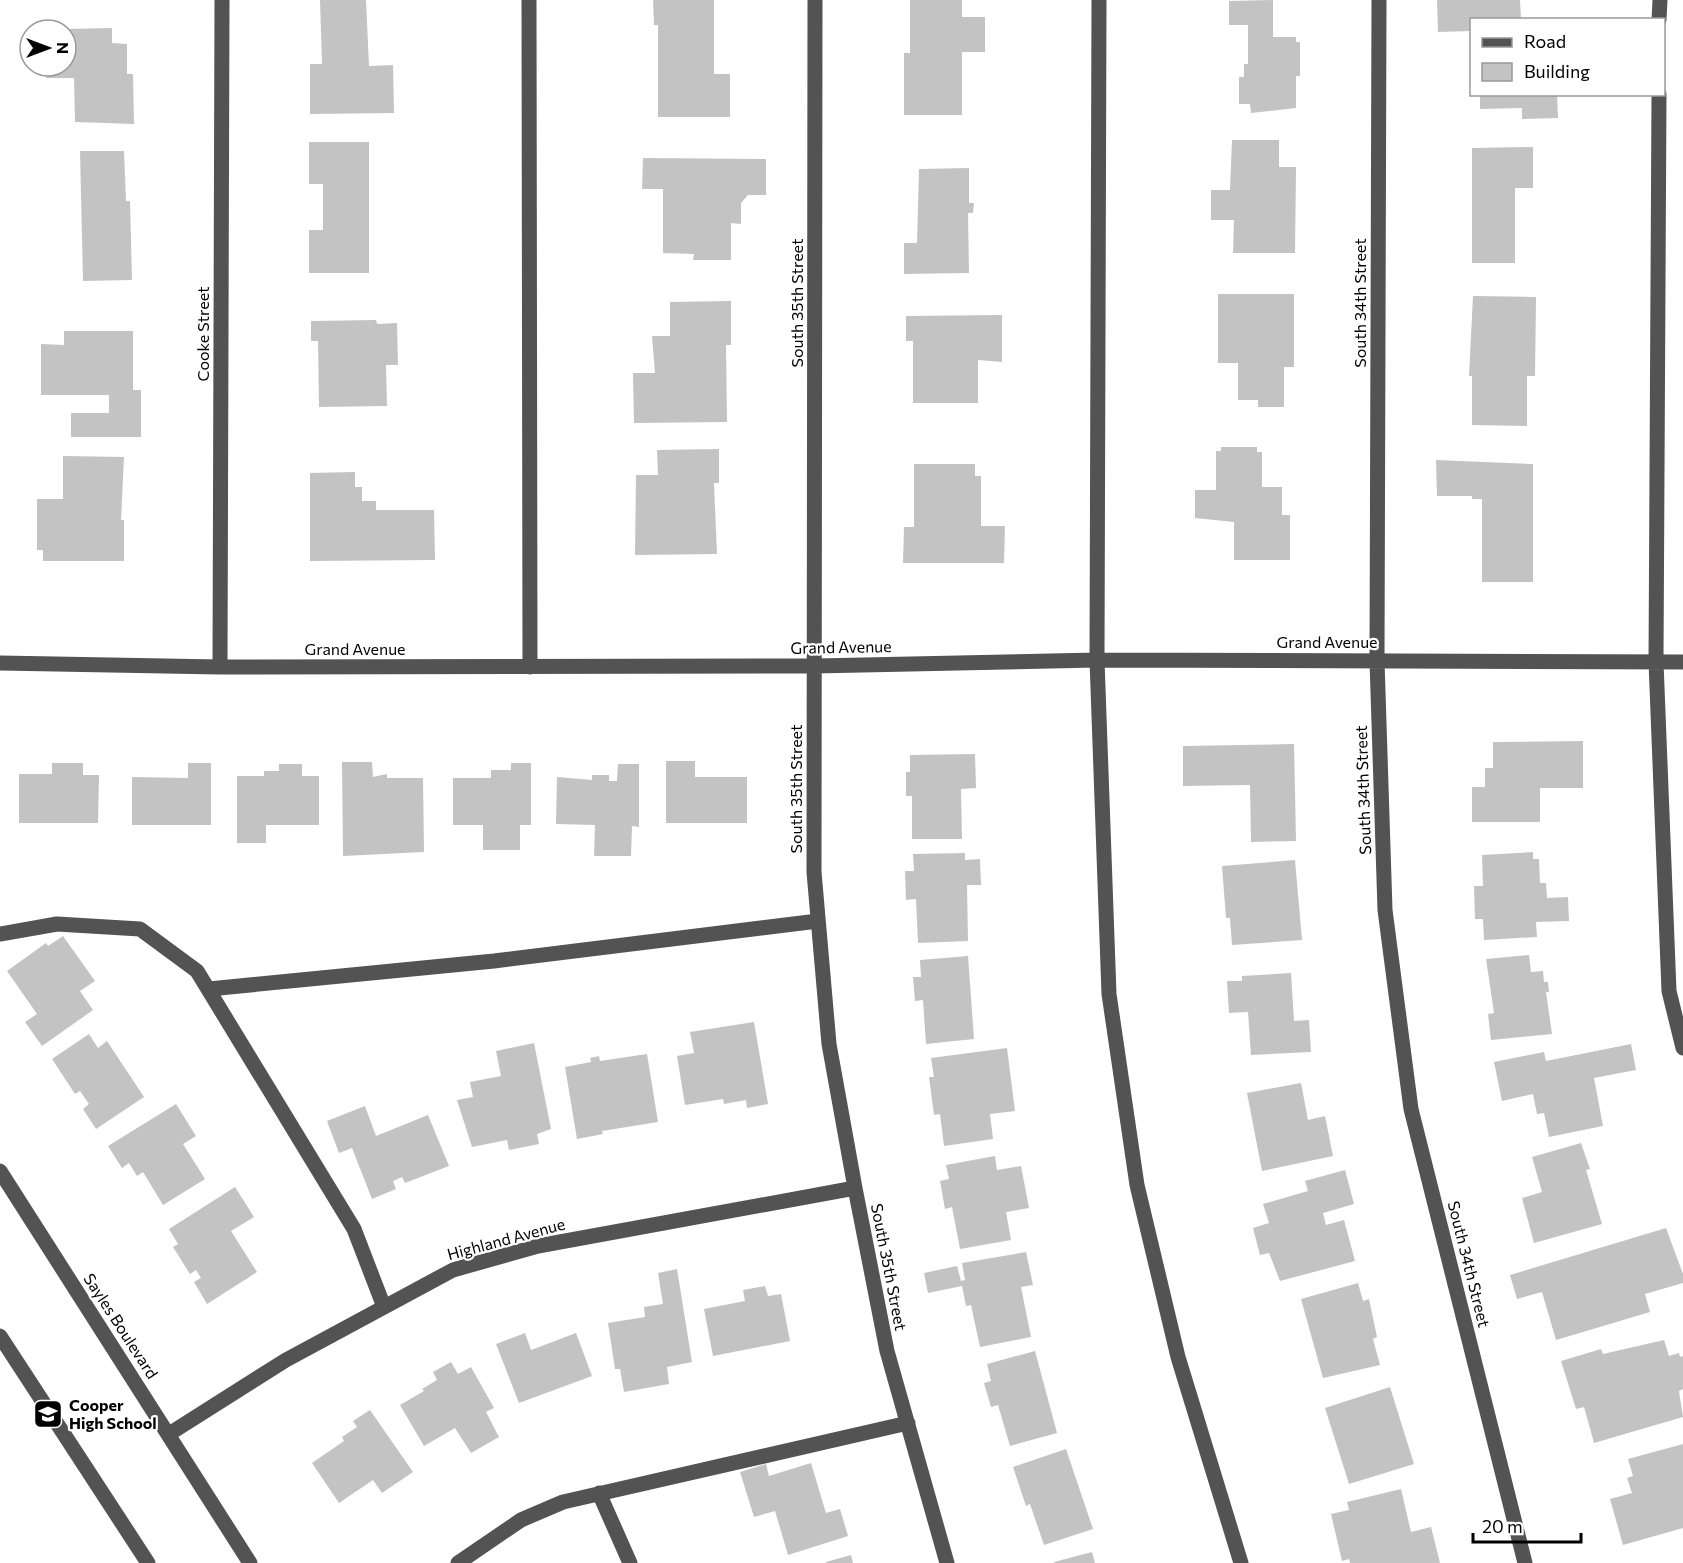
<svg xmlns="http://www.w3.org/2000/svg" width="1683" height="1563" viewBox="0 0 1683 1563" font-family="Commissioner,sans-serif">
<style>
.building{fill:#c3c3c3}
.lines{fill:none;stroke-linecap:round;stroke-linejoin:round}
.minor{stroke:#535353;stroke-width:15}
.labels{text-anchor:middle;stroke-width:4.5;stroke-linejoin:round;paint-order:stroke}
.street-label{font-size:16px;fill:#000;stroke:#fff}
.poi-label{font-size:16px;font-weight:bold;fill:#000;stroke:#fff;text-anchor:start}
</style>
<rect width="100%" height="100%" fill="#fff"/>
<path class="building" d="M320,0h46l3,66 24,-1 1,48 -84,1v-50h12z
M653,0h61v74h16v43h-72v-92h-4z
M910,0h52v17h23v35h-23v63h-58v-62h6z
M1273,0v37h23v5h4v34h-4v32l-45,5 -1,-9h-11v-27h5v-13h4v-39h-19v-24z
M1437,0h83l1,20h-49v11l-34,1z
M112,28v15l15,1v30h6l1,50 -59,-2 -1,-44h-28v-12h20v-37z
M1480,94h77l1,24 -36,1v-11l-42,1z
M1232,140h47v27h17l-1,86h-62l1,-33h-23v-30h19z
M309,142h60v131h-60v-43h14v-46h-14z
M1533,147v41h-18v75h-43v-115z
M80,151h44l2,50h4l2,79 -49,1z
M643,158l123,1v36h-18l-7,8v21l-10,-1v37h-38l1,-6 -31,-1v-64h-21z
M969,168v35h5l-1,10h-5l1,60 -65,1v-31h13l2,-74z
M1218,294h76v73h-10v40h-26v-7h-20v-37h-20z
M1473,296l63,1 -1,79h-8v50l-55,-1v-49h-3z
M731,301v44h-5l1,77 -93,1 -1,-50h22l-3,-37h18v-34z
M1002,315v47l-24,-2v43h-65v-62h-7v-25z
M376,320l1,4 20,-1 1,42h-12l1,41 -68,1 -1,-66h-7v-20z
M64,331h69v59h8v47h-70v-24h38v-18h-68v-51l23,1z
M1221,447h36v5h5v35h20v28h8v45h-56v-38l-39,-4v-28h21v-39h5z
M719,449v34h-5l3,71 -82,1 1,-80h22l-1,-25z
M63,456l61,1 -3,63h3v41h-81v-11h-6v-51h26z
M1436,460l97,4v118h-51v-83h-10v-3h-35z
M914,464h61v12h6v50h24l-1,37h-101l1,-36h10z
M355,472v15h7v14h14v9h58l1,50 -125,1v-88z
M1583,741v47h-43v34h-68v-35h13v-19h8v-26z
M1294,744l2,97 -45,1 -1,-57 -67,1v-40z
M975,754l1,34 -15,1 1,50h-50v-43h-6v-24h4v-17z
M666,761h29v16h52v46h-81z
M342,762h30l1,15 14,-3v4h36l1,74 -81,4z
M52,763h31v12h16l-1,48h-79v-49h33z
M188,763h23v62h-79v-48l56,1z
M511,763h20v62h-11v25h-37v-25h-30v-47h38v-8h20z
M279,764h23v12h17v49h-53v18h-29v-67h27v-5h15z
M618,764h21v63l-7,-1 -1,30h-37l1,-31 -39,-1 1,-47 35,3v-5h17v6h8z
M1533,852v7h6l1,24h6l1,15 21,-1 1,24 -33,1 1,15 -53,3 -1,-21h-8l-1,-33h9l-1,-31z
M965,853v7l15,-1 1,26h-14l1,56 -50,2 -2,-44 -10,1 -1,-29h9l-1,-17z
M1295,860l7,80 -70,5 -2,-27h-4l-4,-52z
M63,936l32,45 -15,10 13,19 -51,36 -17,-24 12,-8 -30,-43 39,-28 2,3z
M1529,955l2,17 12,-1 1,11h4l1,10h-3l6,42 -61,6 -3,-26 6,-1 -8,-54z
M968,956l6,83 -48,5 -3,-44 -8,1 -2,-24h8l-1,-17z
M1291,973l3,48 15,-1 2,32 -60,3 -3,-43 -19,1 -2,-32h15v-5z
M754,1022l14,82 -21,4 -1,-8 -22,4 -1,-5 -38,6 -8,-49 17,-3 -4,-21z
M89,1034l9,14 9,-7 37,56 -48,32 -13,-20 6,-5 -9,-13 -5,3 -23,-35z
M534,1043l17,86 -14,5 2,10 -30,6 -2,-10 -35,7 -15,-47 16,-3 -3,-15 31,-6 -5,-25z
M1631,1044l5,26 -42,8 9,48 -54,11 -5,-24 -7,1 -4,-20 -31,7 -8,-39 50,-10 2,9z
M1007,1048l8,63 -25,3 3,25 -49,7 -4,-32 -6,1 -5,-38h5l-3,-19z
M647,1054l11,68 -56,9 1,3 -26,5 -12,-72 26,-5 -1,-4 9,-2 1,5z
M1301,1083l7,37 17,-4 8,40 -71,15 -15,-78z
M176,1104l20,32 -13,8 22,35 -42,26 -20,-33 -6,4 -8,-13 -7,5 -14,-22z
M365,1106l11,30 52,-21 21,51 -44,17 -3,-6 -9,4 3,8 -24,10 -20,-51 -13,5 -12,-32z
M1581,1143l9,26 -4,1 16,54 -68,19 -12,-45 20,-6 -10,-35z
M995,1156l2,14 24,-4 8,42 -23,4 5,28 -51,9 -8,-42 -7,2 -5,-28 9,-2 -3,-14z
M1345,1170l9,34 -31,9 3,12 18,-5 11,41 -75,20 -11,-28 -9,2 -7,-27 16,-5 -6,-19 45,-13 -3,-10z
M235,1187l19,30 -23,14 26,41 -50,32 -13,-22 7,-4 -5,-8 -6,4 -17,-27 5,-3 -9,-15z
M1666,1228l17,46v9l-38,11 5,18 -94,28 -14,-48 -25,7 -7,-24z
M1026,1252l7,33 -12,2 10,50 -51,10 -9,-42 -5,1 -4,-20 -34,7 -4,-20 33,-7 4,15 4,-1 -3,-17z
M677,1269l15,93 -25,5 2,17 -45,8 -4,-23h-5l-7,-46 37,-6 -1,-10 19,-3 -5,-31z
M1358,1283l5,18 6,-2 8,38 -4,2 7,26 -57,13 -22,-79z
M765,1286l3,10 13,-2 9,47 -77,15 -9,-47 41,-8 -2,-11z
M525,1333l6,17 45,-17 16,43 -73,27 -23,-59z
M1664,1340l5,16 10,-3 1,4 3,-1v33l-4,2 4,26 -89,26 -10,-36 -8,2 -15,-48 40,-12 2,5z
M1035,1351l22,82 -47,13 -12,-41 -7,2 -7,-24 7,-2 -4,-17z
M451,1362l7,12 13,-7 23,41 -8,4 13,25 -28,16 -16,-25 -31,18 -24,-41 24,-14 -2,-2 15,-9 -4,-8z
M1390,1387l24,77 -65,20 -24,-76z
M370,1410l43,62 -31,21 -9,-13 -34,23 -27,-40 32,-22 -2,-4 15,-10 -4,-6z
M1683,1444v84l-60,17 -13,-46 22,-6 -5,-15 6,-2 -5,-17z
M1066,1449l27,80 -49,16 -14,-41 -4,2 -13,-39z
M811,1463l15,50 14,-4 8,27 -60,19 -13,-44 -21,6 -14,-45 26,-8 3,12z
M1401,1489l10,43 20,-5 9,36h-90l-1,-4 -7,2 -11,-47 18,-4 -2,-8z
M1092,1552l3,11h-41v-1z
M851,1555l2,8h-27v-1z"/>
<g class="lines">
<path class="minor" d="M529,0l1,667
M815,0l-1,872 15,172 26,144 32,163 60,212
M1099,0l-2,660 12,334 28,191 41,172 63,206
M1379,0l-2,661 8,249 26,199 114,454
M1659,20l1,-20
M1659,94l-3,568 13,329 14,57
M0,663l220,4 595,-1 282,-6 586,2
M220,667l2,-667
M0,934l57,-10 83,5 57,42 157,258 30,78
M209,989l285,-28 324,-40
M0,1171l250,392
M0,1336l148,227
M169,1434l117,-74 167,-90 85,-24 317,-58
M599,1493l31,70
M458,1563l63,-43 42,-18 345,-79"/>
</g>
<defs>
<g id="school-square" transform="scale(1.5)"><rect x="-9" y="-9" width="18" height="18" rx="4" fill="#000" stroke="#fff"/><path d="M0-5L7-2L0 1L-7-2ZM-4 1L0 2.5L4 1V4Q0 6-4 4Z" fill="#fff"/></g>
</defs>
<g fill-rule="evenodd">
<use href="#school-square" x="48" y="1414"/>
</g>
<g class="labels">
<g class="street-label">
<text transform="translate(797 303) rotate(-90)" y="6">South 35th Street</text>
<text transform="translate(1360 303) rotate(-90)" y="6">South 34th Street</text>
<text transform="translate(203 334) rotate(-90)" y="6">Cooke Street</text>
<text x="1327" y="648">Grand Avenue</text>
<text transform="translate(841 647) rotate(-1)" y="6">Grand Avenue</text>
<text x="355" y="655">Grand Avenue</text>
<text transform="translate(796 789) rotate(-90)" y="6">South 35th Street</text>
<text transform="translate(1363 790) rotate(-92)" y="6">South 34th Street</text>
<text transform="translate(506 1239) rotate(-15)" y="6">Highland Avenue</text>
<text transform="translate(1469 1264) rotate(76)" y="6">South 34th Street</text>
<text transform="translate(889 1267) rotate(79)" y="6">South 35th Street</text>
<text transform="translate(121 1326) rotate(57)" y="6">Sayles Boulevard</text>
</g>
<g class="poi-label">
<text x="69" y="1411">Cooper<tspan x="69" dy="18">High School</tspan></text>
</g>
</g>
<rect x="1470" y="18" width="195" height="78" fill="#ffffff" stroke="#999999" stroke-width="1.5"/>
<rect x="1482" y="38" width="30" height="9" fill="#535353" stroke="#999999" stroke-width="1.5"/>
<text x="1524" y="48" font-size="18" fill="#000000">Road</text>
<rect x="1482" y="63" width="30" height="18" fill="#c3c3c3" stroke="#999999" stroke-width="1.5"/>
<text x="1524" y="78" font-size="18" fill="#000000">Building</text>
<g transform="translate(48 48) rotate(90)"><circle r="28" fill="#ffffff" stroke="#999999" stroke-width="1.5"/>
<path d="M0-4.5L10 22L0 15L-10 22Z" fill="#000000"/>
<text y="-9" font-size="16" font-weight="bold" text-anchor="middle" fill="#000000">N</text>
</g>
<path d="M1473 1533v9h108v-9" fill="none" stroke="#000000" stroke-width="3"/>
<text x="1482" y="1533" font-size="18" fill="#000000" stroke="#ffffff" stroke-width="4.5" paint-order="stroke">20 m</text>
</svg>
